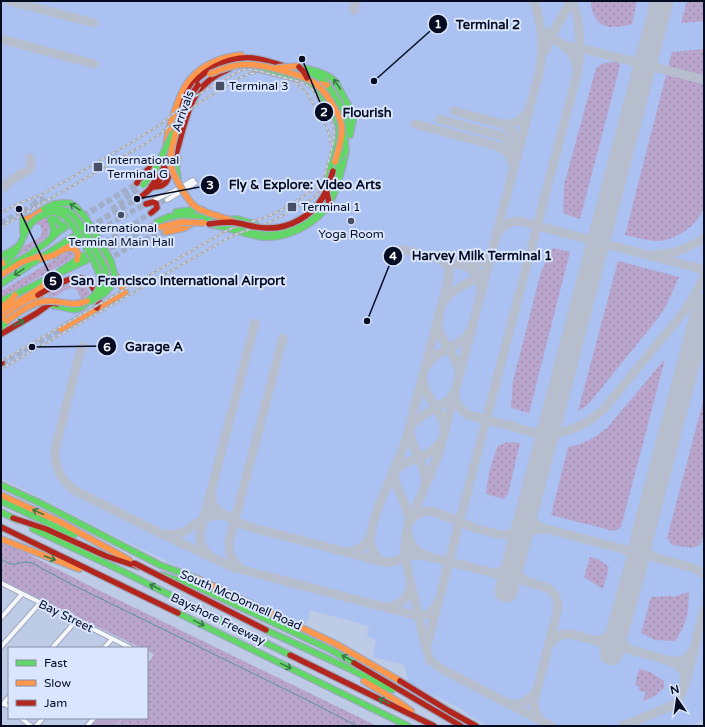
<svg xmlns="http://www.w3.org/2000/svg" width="705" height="727" viewBox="0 0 705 727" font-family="'Varela Round',sans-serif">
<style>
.built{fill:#aac1f2}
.grass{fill:url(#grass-dots)}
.park{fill:#b9a4cc}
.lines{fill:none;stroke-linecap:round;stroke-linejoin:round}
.stream{stroke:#5a94a1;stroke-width:1}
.taxiway{stroke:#b6bece;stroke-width:9}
.runway{stroke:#b6bece;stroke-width:23}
.street-tunnel{stroke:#a2aec8;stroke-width:4;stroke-dasharray:4 2;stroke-linecap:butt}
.secondary-tunnel{stroke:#a2aec8;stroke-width:5.5;stroke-dasharray:5.5 3;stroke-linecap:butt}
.primary-tunnel{stroke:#a2aec8;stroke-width:6;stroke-dasharray:6 3;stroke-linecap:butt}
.street-casing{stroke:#9ea8bf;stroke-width:6}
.fast-casing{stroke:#9ea8bf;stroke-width:8}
.slow-casing{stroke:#9ea8bf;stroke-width:8}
.jam-casing{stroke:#9ea8bf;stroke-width:8}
.street{stroke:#f5f7fb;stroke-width:4}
.fast{stroke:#63d668;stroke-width:5.5}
.slow{stroke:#ff974d;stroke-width:5.5}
.jam{stroke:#b3261e;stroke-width:5.5}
.rail-casing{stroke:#adb0b6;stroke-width:2.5}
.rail{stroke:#dae6ff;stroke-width:1;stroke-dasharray:3;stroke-linecap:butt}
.fast-bridge-casing{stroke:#9ea8bf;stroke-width:8;stroke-linecap:butt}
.slow-bridge-casing{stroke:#9ea8bf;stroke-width:8;stroke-linecap:butt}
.jam-bridge-casing{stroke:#9ea8bf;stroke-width:8;stroke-linecap:butt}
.fast-bridge{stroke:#63d668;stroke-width:5.5}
.slow-bridge{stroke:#ff974d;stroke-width:5.5}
.jam-bridge{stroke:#b3261e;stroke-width:5.5}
.oneway{stroke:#397b48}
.poi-dot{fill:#464f66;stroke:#dae6ff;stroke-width:1.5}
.labels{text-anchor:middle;stroke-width:4;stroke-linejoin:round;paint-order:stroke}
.poi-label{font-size:12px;fill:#050c21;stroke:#dae6ff;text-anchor:start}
.street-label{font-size:12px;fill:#050c21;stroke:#dae6ff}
.leader{fill:none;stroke:#050c21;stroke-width:1.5}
.callout-dot{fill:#050c21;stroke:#dae6ff;stroke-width:1.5}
.mark-label{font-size:12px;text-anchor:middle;font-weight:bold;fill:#fff}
.callout-label{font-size:13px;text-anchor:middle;font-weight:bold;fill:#050c21;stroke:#dae6ff;stroke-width:4;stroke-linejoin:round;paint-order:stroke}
</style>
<defs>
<pattern id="grass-dots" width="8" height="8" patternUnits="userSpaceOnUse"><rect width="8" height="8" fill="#b9a4cc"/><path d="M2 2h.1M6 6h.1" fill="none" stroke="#9e8caf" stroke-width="1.8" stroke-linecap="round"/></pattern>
</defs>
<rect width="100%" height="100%" fill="#becbe6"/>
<path class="built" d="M1,1h703v719l-15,6h-200l-21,-11 -5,-5 -55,-28 -4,-17 -31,-8 3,-17 -9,-4 2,-10 -59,-16 -2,10 -3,4 -20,-8 -78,-37 -38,-16 -10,-6 -16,-7 -66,-33 -76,-39z"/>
<path class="grass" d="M591,1h46l-5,23c-6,1 -13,3 -19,3 -14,1 -23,-13 -22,-26z
M687,1h17v20l-23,2z
M704,49v159c-7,18 -30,34 -49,33 -9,-1 -21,-4 -30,-6l47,-183z
M618,62l2,4 -40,153 -17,-6 1,-28 32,-117 8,-5z
M45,217l4,7 -1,11 -7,7 -23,14c1,-3 3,-7 5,-9 8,-7 25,-7 17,-22h-3l-1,-2z
M553,248l17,4 -41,161 -18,-5 2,-27 28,-109z
M70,251l4,4 -5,5 -56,32 -12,6v-7l56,-33z
M618,261l61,16 -12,27 -8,13 -68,84 -6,6 -7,4z
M77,282c8,2 9,5 13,12l-9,5 -4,-9c-11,-5 -15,5 -25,7 -1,0 -5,-1 -6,-1l19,-11z
M665,359l-44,168 -2,2 -5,2 -63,-16 17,-68c15,-2 27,-10 39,-19z
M704,398v137l-4,10 -8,3 -20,-3 -5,-7z
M507,442l13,1 -12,51 -5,5 -17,-5c2,-18 5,-32 12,-48z
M1,540l89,46 287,140h-260l7,-8h23v-53l7,-11 -7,-3v-3h-6l-140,-68z
M590,557l8,2 11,8 -6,22 -19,-12z
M689,592c0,18 -2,32 -13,48l-2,1 -19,-1 -14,-7 10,-36 20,-1 2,1z
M639,669l11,3 14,9v7l-8,7 -12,6 -1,-1 3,-7 -7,-3v-4l-4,-1z"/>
<path class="park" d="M98,718h23l1,1 -6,7h-25z"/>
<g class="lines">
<path class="stream" d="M1,559l9,5h6l8,-2 8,1 37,20 236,116 52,27"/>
<path class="taxiway" d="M9,1l85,22
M534,1c8,23 10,44 6,68l-102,387 -29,67 -3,11 -1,10v14l19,82 6,20 10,8 111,58
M354,10l2,-9
M547,32c12,13 25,14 30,34
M1,39l93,25
M563,45l9,2 8,1 124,32
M545,51l6,-15 20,-35
M454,111l48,13c10,5 16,12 17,23
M439,119l63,17c9,6 13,12 14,22
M415,124l82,22c10,4 15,11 16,21
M502,124c11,1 20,-3 26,-12
M1,189l4,-3 6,-6 19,-11 1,-4 -1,-7
M498,232c5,-7 12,-11 21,-11l185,49
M401,249l67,18c8,5 13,12 13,22
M656,254c18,1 33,-6 48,-16
M464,266c11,1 19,-2 26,-10
M444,301l7,-8 31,-19
M438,323c1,19 19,31 21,50
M83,346l-3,6 -25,97c-1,17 6,31 19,41l86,43 72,34 186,49c8,0 14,-3 18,-10
M427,365c10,-16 33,-17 43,-33
M423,380c1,18 21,31 21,50
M455,395c1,9 5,15 13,20 13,3 26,7 39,10 8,2 16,5 24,7 28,5 51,-3 72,-22l80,-97 13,-20 8,-16
M410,427l5,-6 4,-3 26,-16 5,-3 3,-5
M410,431c1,18 17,34 15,53
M394,471c13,-14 36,-12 46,-28
M394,471c-1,18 16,34 15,52
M211,490c-1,17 7,22 21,29 6,3 12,6 18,8l130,34 12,1 18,-6 12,-1 44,11
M529,506c0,12 6,20 17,23
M411,520c7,-8 14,-10 24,-8l43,17 24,6 40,-6h5l147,39 10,6
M408,533c1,11 7,18 17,22
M511,533c13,-5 14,-18 18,-30
M166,534c28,4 30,-24 60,-18
M643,534c0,10 2,17 11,23
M348,552c10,-1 18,-6 22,-16
M208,554c-6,-6 -9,-12 -8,-21l55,-210
M386,563l-7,-4 -3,-3 -4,-7 -2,-7 2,-14 4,-15 29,-70 44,-166c1,-8 -2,-14 -10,-18
M462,564l4,2 59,15
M239,567c-8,-6 -11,-14 -10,-25l54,-204
M493,573c12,-1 17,-7 22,-16
M388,607c13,-1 21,-10 22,-22
M618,627c2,12 3,17 13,23 9,2 17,5 25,7 15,4 33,8 28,29 -2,9 -5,15 -13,20l-48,20
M598,642l30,7
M550,644c21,-29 45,17 68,-17
M427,645l150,-571c5,-24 3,-50 -4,-73
M671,661c11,1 18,-3 23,-13l10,-38
M686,681l8,-30
M536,693c-3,11 -3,19 5,27
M510,704c12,2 20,-4 27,-14l21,-82c-1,-37 -44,-9 -43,-51"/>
<path class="runway" d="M506,591l156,-590
M611,654l24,-85 8,-35 61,-229"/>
<path class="street-tunnel" d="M161,203l6,-3"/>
<path class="secondary-tunnel" d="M1,223l32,-18
M78,241l68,-37
M91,251l60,-38
M107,260l37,-21 22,-7
M2,363l59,-34"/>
<path class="primary-tunnel" d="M33,205l5,-5h5l4,3 5,8
M112,210l15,-13 12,-9
M68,225l65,-39 4,-3
M145,232l16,-5
M74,236l68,-40
M93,257l48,-25 16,-10"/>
<g class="street-casing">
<path id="street" d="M167,200l28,-17
M150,202l24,-11 19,-11
M1,583l130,65
M1,618l21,-24
M1,647l39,-44
M52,648l24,-27
M104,648l8,-9
M1,704h4l4,3
M3,704l6,-7
M21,718l10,8
M36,726l7,-8
M87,726l7,-8"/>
</g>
<g class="fast-casing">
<path id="fast" d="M250,67l54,13 11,7 5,5 16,26 3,9v8l-13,49
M299,67c13,3 26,5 36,14l17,31 1,9 -3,14
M178,158l-2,8 2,12
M176,212l15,-2h12
M49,215l5,14 -2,8
M54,216c4,5 6,11 13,10
M157,222l11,-5 12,-2h8l28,5 21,-1 18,5
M211,225c10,1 20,4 30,7 7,2 14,4 21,5 26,2 55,-13 68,-35 8,-15 12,-33 16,-50
M232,225c21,6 42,10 62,1 17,-7 33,-23 39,-41 3,-10 6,-22 9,-32 2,-9 7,-20 5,-30 -2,-11 -17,-37 -25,-44 -10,-7 -24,-8 -35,-12
M23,259l23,-16 12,-11 10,-7
M1,270l26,-14
M60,271l24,-16
M1,284l73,-48
M1,301l86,-41
M54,306c14,0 19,9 32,-2
M1,328l6,-7
M1,485l41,19 118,61 38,14
M1,501l73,34
M1,512l16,8
M33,529l89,42 168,84
M162,575l36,12 133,63 23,13
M178,613l230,113
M266,630l82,38 44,22"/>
</g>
<g class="slow-casing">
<path id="slow" d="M314,83l13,2
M166,146c1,-13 5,-24 9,-36 3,-8 6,-18 11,-25 12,-19 34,-28 55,-30
M23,220l9,-3 12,-8
M161,227l21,-5
M166,232l18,-4 12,-7
M65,249l5,-1 6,2 2,4 -1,6
M41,259l13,-4 24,-14
M1,264l6,-3
M1,275l21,-13 18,-6
M21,304l20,-10
M1,307l9,-6 5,-6
M1,312l39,-24 7,-6
M1,319l25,-16
M61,329l64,-37 -18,-32
M1,495l59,27 69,38
M1,539l78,30
M198,579l136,64 66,38
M364,681l33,20 14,10"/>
</g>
<g class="jam-casing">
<path id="jam" d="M180,113c2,-7 4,-14 7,-20 12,-22 40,-37 65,-35 12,1 24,6 35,9
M137,183c10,-15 15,-18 31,-27
M151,187l13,-21 4,-12
M153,187c12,0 16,-5 16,-17
M142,196c13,-11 25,-21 32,-37 3,-7 5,-16 7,-23 9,-34 15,-53 48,-67
M146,204l7,-2 3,1 1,5 -6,5
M38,295c10,-6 35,-21 46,-16 5,2 8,7 11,12 3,6 6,10 2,17
M1,334l36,-21 11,-8 5,-2 4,1
M1,363h1
M13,518l33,11 60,27 33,11
M1,527l177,86
M290,655l144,71
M354,663l107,63
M400,681l49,30 27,15"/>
</g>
<use href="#street" class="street"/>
<use href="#fast" class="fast"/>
<use href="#slow" class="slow"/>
<use href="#jam" class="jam"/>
<g class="rail-casing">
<path id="rail" d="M295,83l8,6 5,6 20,35 2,7v5
M1,213l16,-9 24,-9 98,-57 19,-12 36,-29 40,-23 11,-5 10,1 46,12 6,3 6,5 19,33 2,7v10l-12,45 -3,7 -6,6 -37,21 -8,4 -29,10 -11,5 -227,131
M1,227l142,-82 14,-9 43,-34 43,-26 5,-2 7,-1
M1,361l223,-129c13,-7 28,-10 42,-15 14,-5 32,-17 44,-25l6,-5 3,-4"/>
</g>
<use href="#rail" class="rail"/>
<g class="fast-bridge-casing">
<path id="fast-bridge" d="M336,161l10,-10 -1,-10 -3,-10
M143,185l11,-13 19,-39
M47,208c7,0 15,0 22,4 11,6 29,43 36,56 2,10 1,17 -6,25
M44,209l10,-5 8,-1h7l6,3 10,11 26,44 3,12v8l-2,4 -7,8 -15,9
M23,220v14
M1,256l12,-6 6,-5
M7,261c4,-4 7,-7 10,-11 8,-14 10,-30 27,-35 3,-1 5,-3 9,-3 4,0 8,2 11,4 10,8 35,50 36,63 1,10 -5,18 -13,22"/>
</g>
<g class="slow-bridge-casing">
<path id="slow-bridge" d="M277,68l20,-2
M210,74c32,-15 48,-10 81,-1 8,3 18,5 25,11 9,7 22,27 25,39 3,12 -3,27 -6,39
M181,117c-5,15 -12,33 -10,48 2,10 7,18 12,26 4,6 7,12 13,16 12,8 26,9 38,15
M182,222l22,1
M7,321c13,-9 26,-20 42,-20 13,0 25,6 38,0"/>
</g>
<g class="jam-bridge-casing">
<path id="jam-bridge" d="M299,67l5,5 3,6
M180,120l9,-22 9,-13
M326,189l3,14
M209,224c7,-1 14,-2 21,-2 13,1 24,6 37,6 22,1 45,-12 56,-31 5,-8 7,-17 10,-26
M134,563l132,67"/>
</g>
<use href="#fast-bridge" class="fast-bridge"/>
<use href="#slow-bridge" class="slow-bridge"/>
<use href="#jam-bridge" class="jam-bridge"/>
</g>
<defs><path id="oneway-shaft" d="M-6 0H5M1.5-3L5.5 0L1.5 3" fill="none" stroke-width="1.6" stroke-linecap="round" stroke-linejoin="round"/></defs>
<g class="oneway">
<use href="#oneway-shaft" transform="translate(337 84) rotate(-124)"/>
<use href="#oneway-shaft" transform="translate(75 207) rotate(-148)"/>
<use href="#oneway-shaft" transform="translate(19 272) rotate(146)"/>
<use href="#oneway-shaft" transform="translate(19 323) rotate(-30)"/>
<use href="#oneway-shaft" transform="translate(38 512) rotate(-155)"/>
<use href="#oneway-shaft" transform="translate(50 558) rotate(20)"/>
<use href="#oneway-shaft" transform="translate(155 587) rotate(-154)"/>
<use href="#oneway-shaft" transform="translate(199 623) rotate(26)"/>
<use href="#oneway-shaft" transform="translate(347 658) rotate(-152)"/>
<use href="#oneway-shaft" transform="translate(286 666) rotate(26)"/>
<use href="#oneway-shaft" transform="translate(384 701) rotate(-154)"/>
</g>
<g class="poi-dot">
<rect x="215" y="81" width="10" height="10" rx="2"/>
<rect x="93" y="162" width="10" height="10" rx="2"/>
<rect x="287" y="202" width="10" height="10" rx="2"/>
<circle cx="121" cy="215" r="4"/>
<circle cx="351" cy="221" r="4"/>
</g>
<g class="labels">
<g class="poi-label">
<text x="229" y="90">Terminal 3</text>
<text x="107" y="164">International<tspan x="107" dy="14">Terminal G</tspan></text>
<text x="301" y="211">Terminal 1</text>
<text x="121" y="232" text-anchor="middle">International<tspan x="121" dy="14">Terminal Main Hall</tspan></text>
<text x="351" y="238" text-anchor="middle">Yoga Room</text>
</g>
<g class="street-label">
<text transform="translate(183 111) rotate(-70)" y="4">Arrivals</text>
<text transform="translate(241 600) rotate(24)" y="4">South McDonnell Road</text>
<text transform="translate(66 616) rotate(26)" y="4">Bay Street</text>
<text transform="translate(218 619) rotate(26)" y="4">Bayshore Freeway</text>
</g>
</g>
<path class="leader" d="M374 81L438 24M302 59L324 112M137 199L210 185M367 321L393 256M19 209L53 281M32 347L107 346"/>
<g class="callout-dot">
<circle cx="374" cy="81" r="4"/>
<circle cx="302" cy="59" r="4"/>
<circle cx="137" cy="199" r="4"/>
<circle cx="367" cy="321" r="4"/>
<circle cx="19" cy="209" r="4"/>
<circle cx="32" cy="347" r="4"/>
<circle cx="438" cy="24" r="10"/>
<circle cx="324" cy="112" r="10"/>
<circle cx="210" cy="185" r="10"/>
<circle cx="393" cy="256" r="10"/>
<circle cx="53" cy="281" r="10"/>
<circle cx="107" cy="346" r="10"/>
</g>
<g class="mark-label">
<text x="438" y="28">1</text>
<text x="324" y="116">2</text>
<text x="210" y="189">3</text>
<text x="393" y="260">4</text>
<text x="53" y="285">5</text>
<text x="107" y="351">6</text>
</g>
<g class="callout-label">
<text x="488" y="29">Terminal 2</text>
<text x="367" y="117">Flourish</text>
<text x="305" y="189">Fly &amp; Explore: Video Arts</text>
<text x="482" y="260">Harvey Milk Terminal 1</text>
<text x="178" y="285">San Francisco International Airport</text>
<text x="154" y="351">Garage A</text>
</g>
<rect width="705" height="727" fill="none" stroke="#050c21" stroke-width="4"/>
<rect x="8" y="647" width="140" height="72" fill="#dae6ff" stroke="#858fa6"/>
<rect x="16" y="660" width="20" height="6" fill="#63d668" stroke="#858fa6"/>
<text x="44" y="667" font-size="12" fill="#050c21">Fast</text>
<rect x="16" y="680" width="20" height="6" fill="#ff974d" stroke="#858fa6"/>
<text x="44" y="687" font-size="12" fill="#050c21">Slow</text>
<rect x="16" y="700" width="20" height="6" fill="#b3261e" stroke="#858fa6"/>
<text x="44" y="707" font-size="12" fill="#050c21">Jam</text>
<g transform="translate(677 699) rotate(347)" stroke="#dae6ff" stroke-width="3" paint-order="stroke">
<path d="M0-3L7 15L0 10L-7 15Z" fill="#050c21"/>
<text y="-6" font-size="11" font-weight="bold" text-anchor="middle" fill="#050c21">N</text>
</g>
</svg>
